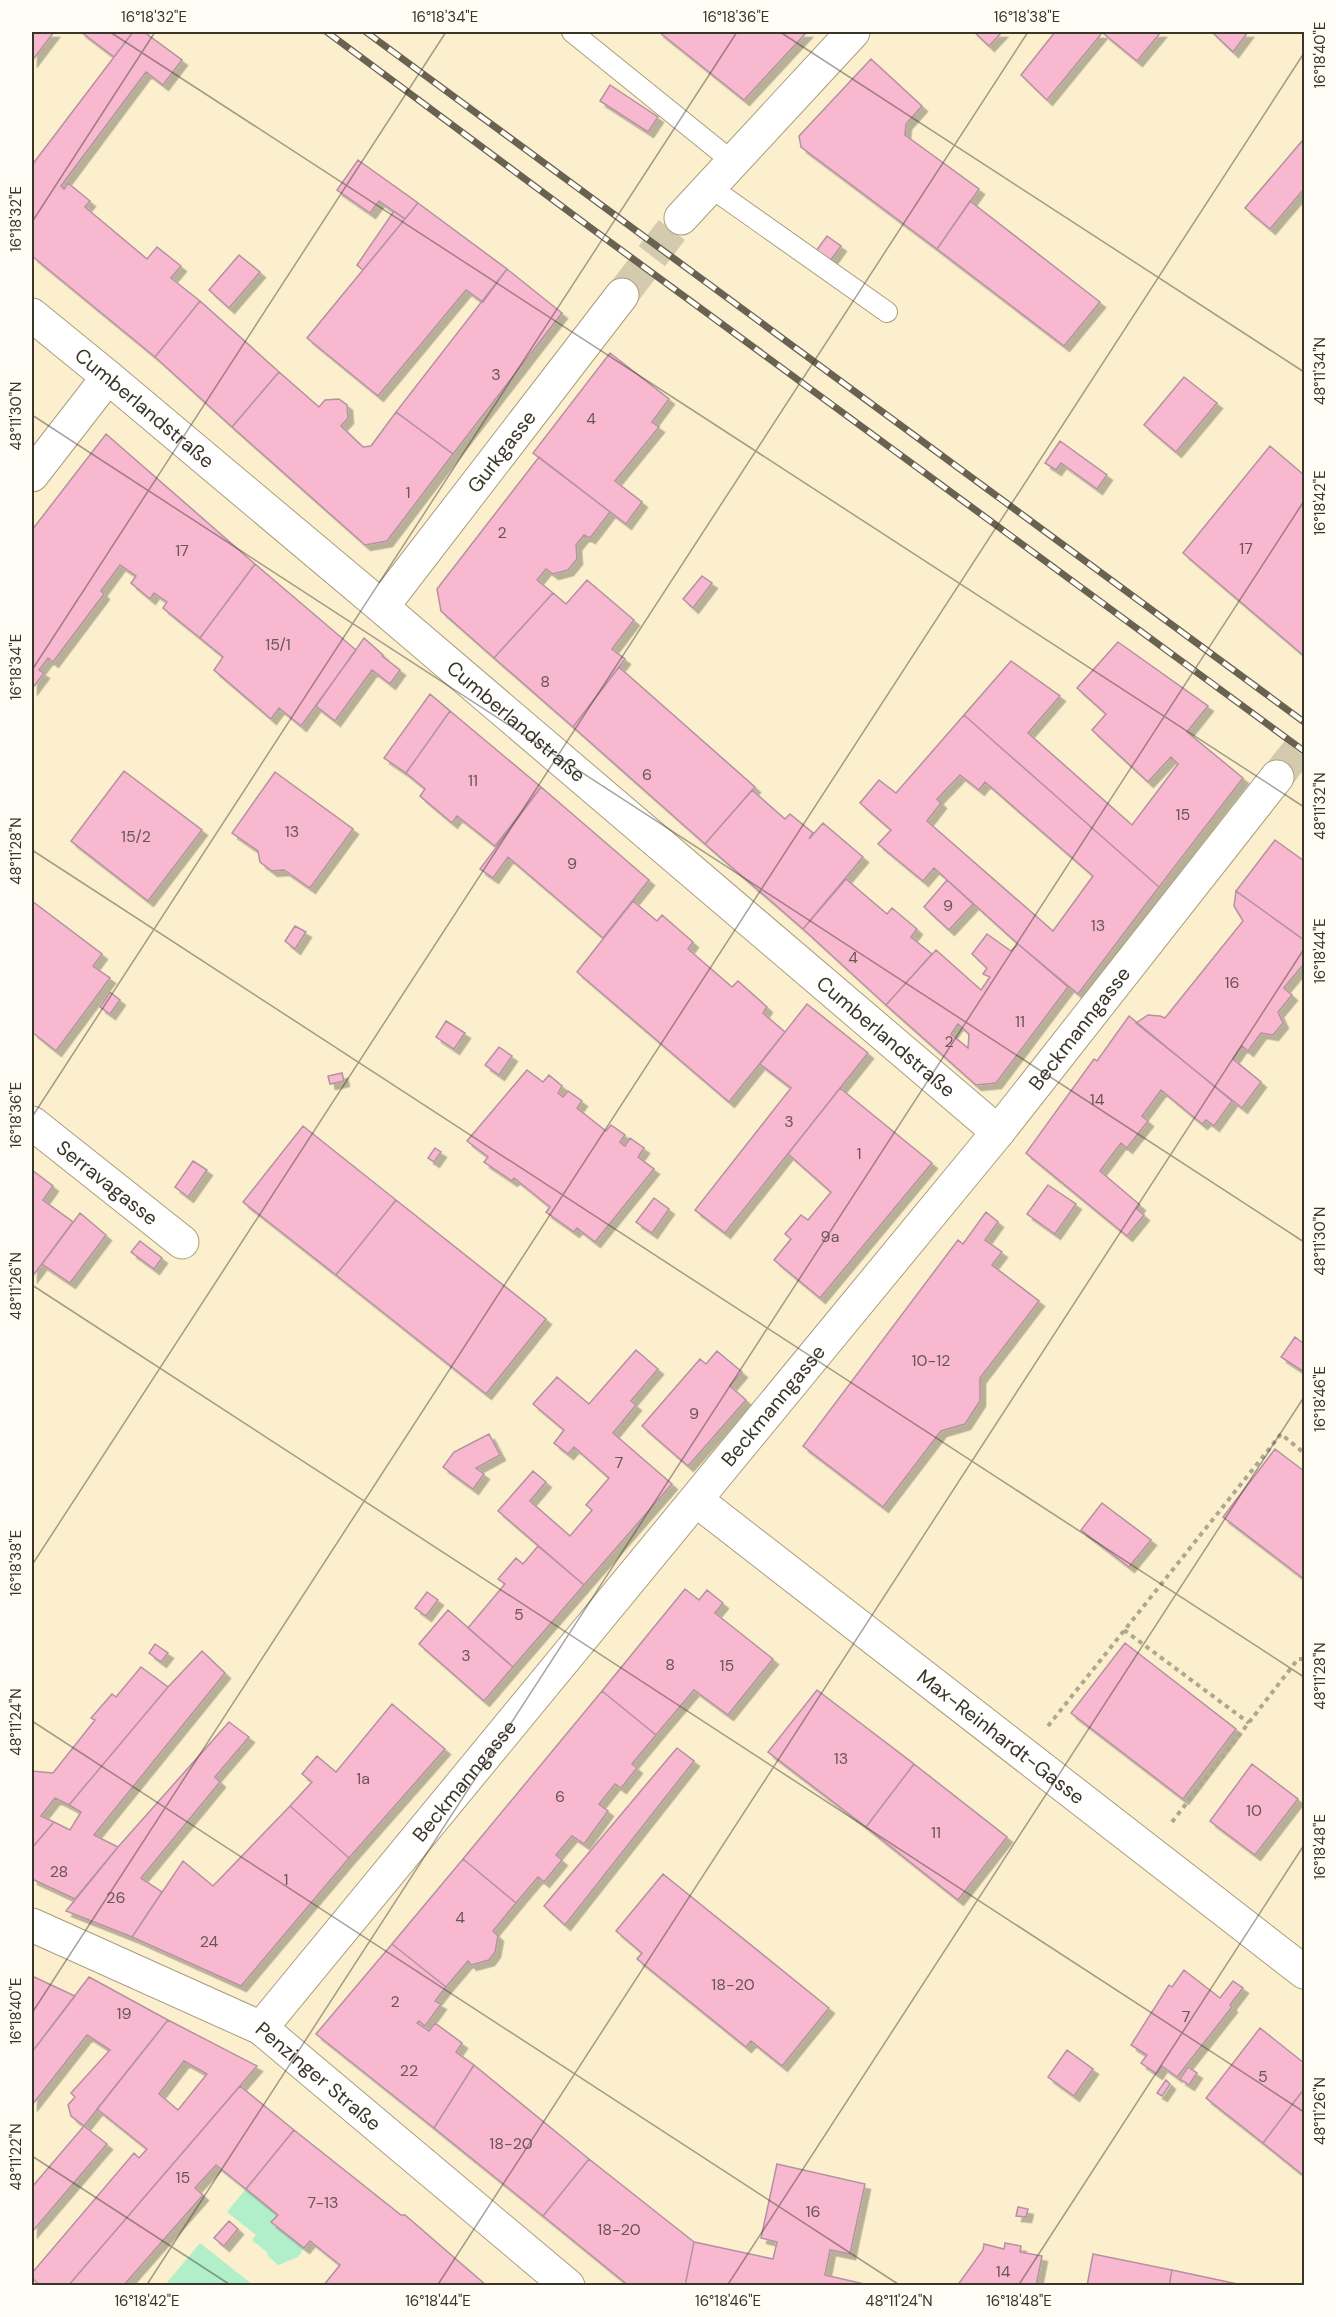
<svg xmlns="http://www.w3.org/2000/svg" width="1336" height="2317" viewBox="0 0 1336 2317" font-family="'DM Sans',sans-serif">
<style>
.green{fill:#b0efca}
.building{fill:#f8b8d0;stroke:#b4929f;stroke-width:1.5;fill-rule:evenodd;filter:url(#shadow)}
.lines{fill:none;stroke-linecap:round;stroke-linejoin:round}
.street-tunnel{stroke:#d4caad;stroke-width:33;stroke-dasharray:33 16;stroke-linecap:butt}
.lane-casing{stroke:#a99e7f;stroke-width:22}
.street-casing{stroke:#a99e7f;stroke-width:35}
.secondary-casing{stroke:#a99e7f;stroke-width:35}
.path{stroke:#b0a78e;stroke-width:4;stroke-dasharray:4.5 4.5;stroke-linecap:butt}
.lane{stroke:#fff;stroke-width:20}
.street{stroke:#fff;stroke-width:33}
.secondary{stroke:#fff;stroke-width:33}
.rail-casing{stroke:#696251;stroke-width:7}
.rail{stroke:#fffdf6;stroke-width:4.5;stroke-dasharray:14;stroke-linecap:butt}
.ticks{fill:none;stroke:#3a3529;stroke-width:1.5;stroke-opacity:0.45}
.labels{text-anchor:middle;stroke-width:4.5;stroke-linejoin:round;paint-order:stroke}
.number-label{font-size:16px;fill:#6a5653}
.street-label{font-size:20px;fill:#3a3529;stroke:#fffdf6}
.neatline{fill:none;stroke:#3a3529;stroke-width:2}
.ticks-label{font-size:15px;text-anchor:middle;fill:#3a3529}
</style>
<defs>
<filter id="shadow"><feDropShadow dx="5.5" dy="5.5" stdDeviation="0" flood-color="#0004"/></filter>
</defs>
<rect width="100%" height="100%" fill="#fbefce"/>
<path class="green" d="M246,2189l32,26 -6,8 32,25 -6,9 -20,8 -11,-10 1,-2 -16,-13 4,-5 -29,-23z
M200,2243l53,42h-88z"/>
<path class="building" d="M32,32h22l-22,29z
M81,32h52l-19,25z
M133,32h11l38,28 -19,25 -17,-13 -85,114 3,3 4,-6 22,18 -5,6 62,52 10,-12 24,19 -10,12 29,23 -45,56 -123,-101v-91z
M659,32h148l-63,68z
M974,32h28l-13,14z
M1055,32l47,1 -55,67 -26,-25z
M1106,32h55l-24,29 -33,-27z
M1212,32h36l-15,20z
M871,59l51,47 -16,18 -1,11 74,54 -42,60 -136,-102 -2,-11z
M610,85l48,32 -10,15 -48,-31z
M1302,141l2,3v45l-34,40 -25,-21z
M358,160l60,43 -13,16 -26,-18 -9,12 -33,-23z
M970,201l130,101 -36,44 -127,-97z
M418,203l89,66 -24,33 -17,-12 -88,106 -71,-58z
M394,211l11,8 -42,51 -6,-5z
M827,236l14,10 -11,15 -14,-10z
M239,255l21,17 -31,36 -20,-18z
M507,269l55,44 -109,141 -57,-42z
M200,301l79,71 -47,55 -77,-70z
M610,353l59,46 -17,23 7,5 -44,54 27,21 -16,22 -93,-71z
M279,372l40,35 6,-7 14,-1 8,6 1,13 -7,8 22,21 8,-1 25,-34 57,42 -66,87 -22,4 -133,-118z
M1184,377l33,26 -41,49 -32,-27z
M106,434l149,130 -55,74 -37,-30 4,-6 -13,-9 -4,6 -19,-16 5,-7 -16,-11 -19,26 3,3 -51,68 -5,-4 -9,12 5,3 -12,16v-159z
M1060,441l47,34 -10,14 -36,-26 -5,7 -11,-7z
M1270,446l34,29v181l-121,-103z
M539,457l71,55 -20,26 -6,-3 -8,10 1,14 -9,11 -15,4 -7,-5 -9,11 16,13 -59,65 -53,-47 -4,-22z
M255,564l101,86 -55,76 -22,-18 -8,11 -57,-49 9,-13 -23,-19z
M702,576l10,7 -19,25 -10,-9z
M587,580l47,40 -22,29 13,10 -52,68 -79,-69 59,-65 13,11z
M364,638l19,17 -1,1 18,14 -10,14 -18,-14 -37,51 -19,-15z
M1118,642l90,64 -21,26 56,46 -84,109 -195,-172 47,-54 49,35 -32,37 104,92 46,-61 -7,-7 -23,25 -56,-52 14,-16 -29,-26z
M619,667l136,120 -50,57 -132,-117z
M430,694l20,17 -44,62 -22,-15z
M450,711l91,76 -46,59 -38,-30 -5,7 -32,-27 5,-7 -19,-16z
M964,715l195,172 -81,107 -60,-50 -84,-76 -11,13 -45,-37 13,-14 -31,-27 19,-23 17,13zM960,775l19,15 6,-8 108,94 -40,55 -126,-110 14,-18 -4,-4z
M124,771l78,59 -54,71 -77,-60z
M275,772l78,57 -43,59 -26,-18 -12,1 -12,-9 -2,-11 -26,-18z
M541,787l108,93 -46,58 -95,-81 -15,21 -13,-9z
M752,790l33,29 5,-5 23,19 -4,6 14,-16 40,34 -60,72 -98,-85z
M1275,840l29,21v79l-68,-49z
M846,879l41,35 5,-6 25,21 -6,8 21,17 -46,51 -83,-76z
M947,880l26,24 -24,26 -25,-23z
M1236,891l68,49v28l-2,-2 -18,22 8,7 -14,17 5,11 -10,12 -12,-2 -13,18 -6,-5 -9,13 28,23 -19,26 -106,-85 12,-8 12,1 5,2 78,-97 -9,-15z
M32,901l70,53 -9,12 17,12 -54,73 -24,-19z
M633,901l24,20 5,-6 31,27 -5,7 44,38 6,-6 29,26 -4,6 22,19 -56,70 -152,-130z
M295,926l11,6 -11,17 -10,-8z
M987,934l24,17 7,-7 50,43 -72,96 -20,2 -90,-80 50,-55 45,40 9,-13 -7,-3 4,-6 -15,-14zM958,1024l11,10 -1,14 -17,-14z
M110,992l10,8 -10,14 -10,-7z
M807,1004l61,49 -143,180 -30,-23 96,-122 -31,-24z
M1129,1016l103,85 -18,25 -8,-6 -4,4 -41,-34 -19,26 6,5 -21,27 -6,-5 -21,28 40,34 -3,4 7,6 -17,21 -101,-83 68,-94 3,2z
M446,1021l19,12 -11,16 -18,-12z
M499,1047l13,9 -13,19 -14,-10z
M527,1070l16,12 6,-7 13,11 -4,7 5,4 5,-6 14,10 -5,7 29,23 5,-6 14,10 -5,7 3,3 2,1 5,-8 14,10 -6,9 16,12 -59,73 -18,-14 -3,4 -28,-20 4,-5 -36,-29 -2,3 -28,-19 4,-5 -21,-16z
M342,1073l2,8 -14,3 -2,-8z
M840,1088l92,75 -112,135 -46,-38 17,-21 -6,-5 16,-19 7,5 23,-28 -43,-38z
M303,1126l93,74 -60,75 -93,-73z
M435,1148l6,4 -7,10 -6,-4z
M193,1161l14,9 -19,27 -13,-10z
M32,1170l21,16 -10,14 30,22 -41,55z
M1048,1185l28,19 -21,30 -28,-20z
M654,1198l15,11 -17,24 -16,-11z
M396,1200l150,119 -60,75 -150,-119z
M986,1212l12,10 -13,18 17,12 -10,13 47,36 -59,77v23l-15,23 -24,7 -58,76 -80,-61 155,-206 5,4z
M80,1213l26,22 -36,48 -28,-19z
M140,1241l22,17 -8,11 -23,-17z
M1295,1337l9,7v28l-23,-15z
M636,1350l22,19 -27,32 5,4 -23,28 59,51 -88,101 -86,-74 35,-40 13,11 -16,19 40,35 22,-26 -6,-5 23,-27 -35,-31 -6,7 -14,-11 10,-13 -31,-26 24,-27 32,27z
M717,1351l25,21 -12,14 16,14 -58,66 -46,-40 58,-67 6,5z
M489,1434l11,21 -24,13 8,6 -11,15 -30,-22 11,-15z
M1275,1449l29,22v108l-81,-62z
M1102,1503l49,37 -22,27 -48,-37z
M538,1546l46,39 -71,82 -45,-39 37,-44 -7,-5 18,-21 7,6z
M685,1589l14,11 8,-10 16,13 -8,10 58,46 -45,56 -34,-25 -38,45 -54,-44z
M427,1592l11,8 -12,16 -11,-8z
M448,1610l65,57 -29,34 -65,-57z
M1125,1643l111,86 -53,70 -112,-86z
M155,1644l13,9 -7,9 -12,-9z
M202,1651l23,22 -131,162 24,12 -43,52 -43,-20v-31l22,-26 16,8 11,-18 -12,-7 99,-118z
M141,1667l27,20 -99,118 -14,-7 -14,18 13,6 -22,26v-77l21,2 42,-53 -4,-2 21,-24 4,3z
M817,1690l97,74 -48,63 -98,-75z
M602,1691l54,44 -24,29 5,4 -16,20 -6,-4 -16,20 9,7 -24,33 -12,-8 -16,19 6,5 -18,22 -6,-5 -22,26 -53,-44z
M392,1704l53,45 -96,109 -59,-52 22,-24 -10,-8 15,-18 19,16z
M229,1722l20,15 -34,40 5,5 -79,96 21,14 -30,45 -66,-26 52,-64z
M677,1748l17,13 -129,164 -21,-19z
M914,1764l93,73 -49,63 -92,-73z
M1252,1764l46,35 -43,56 -45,-34z
M290,1806l59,52 -108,128 -109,-49 51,-76 30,25z
M463,1859l53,44 -23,28 5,5 -3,16 -6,8 -18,5 -3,-4 -22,26 -54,-43z
M663,1874l166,134 -47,58 -31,-25 -5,6 -109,-88 5,-6 -26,-22z
M392,1944l54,43 -11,14 6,3 -16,22 -6,-5 -2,2 12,8 6,-8 27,20 -6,9 18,13 -40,63 -118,-94z
M1184,1970l36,28 13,-17 10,7 -13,17 2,2 -55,70 -15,-11 -5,8 -16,-11 6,-8 -16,-10 38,-60 3,2z
M32,1976l43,20 -43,56z
M89,1977l79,43 -84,106 -13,-10 -3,-11 7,-8 -4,-4 39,-43 -23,-15 -55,70v-53z
M168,2020l89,46 -189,220h-27l-9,-8v-5l102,-120 5,5 8,-9 -50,-40zM184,2061l23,13 -29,36 -19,-16z
M1260,2028l44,35v26l-41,54 -57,-45z
M1067,2050l26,19 -19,27 -26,-19z
M474,2065l115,94 -46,57 -109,-88z
M1188,2067l9,6 -8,12 -9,-6z
M1166,2080l4,4 -8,12 -5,-3z
M240,2086l54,44 -48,59 -30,-24 -21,23 8,7 -80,91h-55z
M1304,2089v87l-41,-33z
M84,2126l23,18 -75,88v-45z
M294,2130l107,85h4l82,71h-164l17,-21 -30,-24 -6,7 -33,-26 7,-7 -32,-26z
M589,2159l105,83 -9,44h-56l-86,-70z
M777,2164l88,20 -15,70 -20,-4 -5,25 48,11h-188l9,-44 79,17 4,-17 -16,-4z
M1018,2207l10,2 -2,8 -10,-1z
M229,2221l9,8 -14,17 -10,-8z
M1005,2243l16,3 -1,6 22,4 -6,30h-79l26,-36 1,-6 20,5z
M1093,2254l79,16 -3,16h-82z
M1172,2270l75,16h-78z"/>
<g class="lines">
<path class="street-tunnel" d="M622,295l59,-77
M1277,777l27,-34"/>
<g class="lane-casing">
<path id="lane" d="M572,32l161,130
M710,187l177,125"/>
</g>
<g class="street-casing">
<g id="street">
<path d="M681,218l172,-186"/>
<path id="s1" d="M32,315l76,62 274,230 616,525"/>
<path d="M32,475l76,-98"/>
<path id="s2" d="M382,607l240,-312"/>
<path id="s3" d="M32,1123l150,119"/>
<path id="s4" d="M696,1500l608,472"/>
<path id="s5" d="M261,2028l737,-896 279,-355"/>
</g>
</g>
<g class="secondary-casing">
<g id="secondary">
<path id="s6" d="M32,1925l229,103 307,258"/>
</g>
</g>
<path class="path" d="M1124,1630l125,93
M1048,1726l233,-292 23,19
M1172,1822l126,-163h6"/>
<use href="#lane" class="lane"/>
<use href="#street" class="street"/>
<use href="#secondary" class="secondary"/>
<g class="rail-casing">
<path id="rail" d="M327,32l268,199 709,520
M366,32l938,690"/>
</g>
<use href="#rail" class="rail"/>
</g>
<path class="ticks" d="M110,32l1194,775M780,32l524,340M32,222l123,-190M32,415l1272,827M32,670l414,-638M32,850l1272,827M32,1117l705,-1085M32,1285l1272,827M32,1565l996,-1533M32,1721l869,565M32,2013l1272,-1960M32,2156l200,130M146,2286l1158,-1785M437,2286l867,-1337M727,2286l577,-889M1018,2286l286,-441"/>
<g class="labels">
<g class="number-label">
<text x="496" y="380">3</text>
<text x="591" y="424">4</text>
<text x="408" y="498">1</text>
<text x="502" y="538">2</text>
<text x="1246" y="554">17</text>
<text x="182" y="556">17</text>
<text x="278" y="650">15/1</text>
<text x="545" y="687">8</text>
<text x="647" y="780">6</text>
<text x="473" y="786">11</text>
<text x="1183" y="820">15</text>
<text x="292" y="837">13</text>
<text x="136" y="842">15/2</text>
<text x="572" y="869">9</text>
<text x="948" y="911">9</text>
<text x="1098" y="931">13</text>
<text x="853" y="963">4</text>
<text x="1232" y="988">16</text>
<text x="1020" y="1027">11</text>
<text x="949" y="1047">2</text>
<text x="1097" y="1105">14</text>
<text x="789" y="1127">3</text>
<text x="859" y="1159">1</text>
<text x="830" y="1242">9a</text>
<text x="931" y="1366">10-12</text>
<text x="694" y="1419">9</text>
<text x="619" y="1468">7</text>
<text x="519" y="1620">5</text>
<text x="466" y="1661">3</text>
<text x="670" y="1670">8</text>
<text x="727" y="1671">15</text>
<text x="841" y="1764">13</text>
<text x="363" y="1784">1a</text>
<text x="560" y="1802">6</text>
<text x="1254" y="1816">10</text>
<text x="936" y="1838">11</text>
<text x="59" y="1877">28</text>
<text x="286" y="1885">1</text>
<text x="116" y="1903">26</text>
<text x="460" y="1923">4</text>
<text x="209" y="1947">24</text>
<text x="733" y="1990">18-20</text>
<text x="395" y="2007">2</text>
<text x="124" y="2019">19</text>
<text x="1186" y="2022">7</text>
<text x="409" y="2076">22</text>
<text x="1263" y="2082">5</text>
<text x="511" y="2149">18-20</text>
<text x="183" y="2183">15</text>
<text x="323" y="2208">7-13</text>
<text x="813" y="2217">16</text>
<text x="619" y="2235">18-20</text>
<text x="1003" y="2277">14</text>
</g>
<g class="street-label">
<text dy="7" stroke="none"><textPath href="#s1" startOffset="146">Cumberlandstraße</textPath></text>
<text dy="7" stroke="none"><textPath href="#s2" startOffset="196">Gurkgasse</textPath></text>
<text dy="7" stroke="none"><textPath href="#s1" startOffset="632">Cumberlandstraße</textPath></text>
<text dy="7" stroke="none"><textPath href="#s5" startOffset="1292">Beckmanngasse</textPath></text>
<text dy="7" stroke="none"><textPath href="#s1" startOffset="1118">Cumberlandstraße</textPath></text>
<text dy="7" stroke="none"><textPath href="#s3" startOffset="96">Serravagasse</textPath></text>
<text dy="7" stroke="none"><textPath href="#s5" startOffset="806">Beckmanngasse</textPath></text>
<text dy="7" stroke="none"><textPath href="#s4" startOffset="386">Max-Reinhardt-Gasse</textPath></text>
<text dy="7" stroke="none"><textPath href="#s5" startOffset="320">Beckmanngasse</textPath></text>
<text dy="7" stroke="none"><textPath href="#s6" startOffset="326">Penzinger Straße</textPath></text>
</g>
</g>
<rect width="1336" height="2317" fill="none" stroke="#fffdf6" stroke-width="66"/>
<rect x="33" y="33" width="1270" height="2251" class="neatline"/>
<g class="ticks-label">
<text x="154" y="22">16°18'32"E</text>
<text x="445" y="22">16°18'34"E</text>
<text x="736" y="22">16°18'36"E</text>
<text x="1027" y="22">16°18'38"E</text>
<text transform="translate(1320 55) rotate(-90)" y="5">16°18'40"E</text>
<text transform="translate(16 219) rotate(-90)" y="5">16°18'32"E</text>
<text transform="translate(1320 371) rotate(-90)" y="5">48°11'34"N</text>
<text transform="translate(16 416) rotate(-90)" y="5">48°11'30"N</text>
<text transform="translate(1320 503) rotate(-90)" y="5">16°18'42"E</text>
<text transform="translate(16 667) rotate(-90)" y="5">16°18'34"E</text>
<text transform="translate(1320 806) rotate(-90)" y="5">48°11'32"N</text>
<text transform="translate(16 851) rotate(-90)" y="5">48°11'28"N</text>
<text transform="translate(1320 951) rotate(-90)" y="5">16°18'44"E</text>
<text transform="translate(16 1115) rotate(-90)" y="5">16°18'36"E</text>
<text transform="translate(1320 1241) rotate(-90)" y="5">48°11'30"N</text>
<text transform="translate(16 1286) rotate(-90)" y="5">48°11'26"N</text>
<text transform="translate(1320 1399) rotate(-90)" y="5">16°18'46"E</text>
<text transform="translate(16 1563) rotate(-90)" y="5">16°18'38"E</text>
<text transform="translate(1320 1676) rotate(-90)" y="5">48°11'28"N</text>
<text transform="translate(16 1722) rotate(-90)" y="5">48°11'24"N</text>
<text transform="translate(1320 1847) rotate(-90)" y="5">16°18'48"E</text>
<text transform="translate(16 2011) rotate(-90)" y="5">16°18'40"E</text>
<text transform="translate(1320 2111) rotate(-90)" y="5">48°11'26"N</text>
<text transform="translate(16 2157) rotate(-90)" y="5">48°11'22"N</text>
<text x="147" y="2306">16°18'42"E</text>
<text x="438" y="2306">16°18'44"E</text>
<text x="728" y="2306">16°18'46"E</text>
<text x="899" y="2306">48°11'24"N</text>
<text x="1019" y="2306">16°18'48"E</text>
</g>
</svg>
